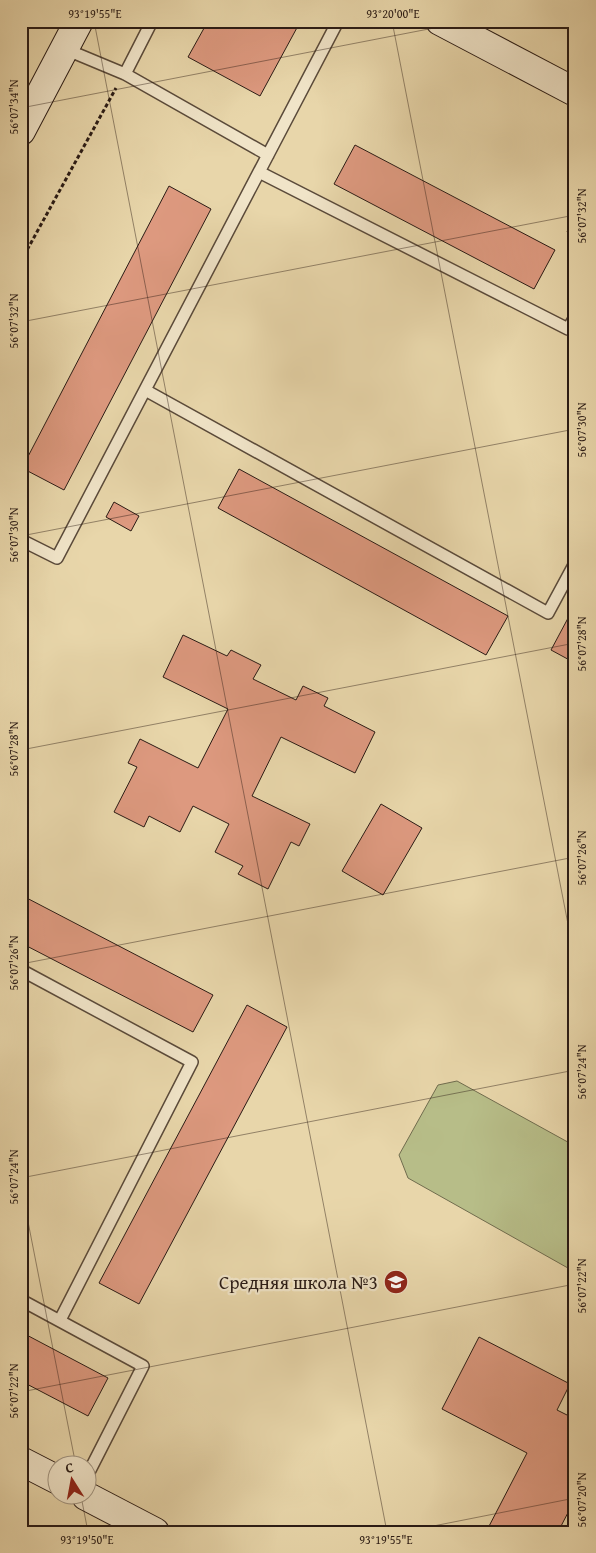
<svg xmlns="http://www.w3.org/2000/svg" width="596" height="1553" viewBox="0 0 596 1553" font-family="'Gentium Book Plus',serif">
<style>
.green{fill:#b7bd88;stroke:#706c4e}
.building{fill:#dd997f;stroke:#2a1b15}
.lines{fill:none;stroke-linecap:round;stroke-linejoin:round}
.lane-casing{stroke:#5a4a3a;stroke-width:14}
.secondary-casing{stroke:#2a1b15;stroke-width:30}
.path{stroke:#2a1b15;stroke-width:3;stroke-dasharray:4 2.5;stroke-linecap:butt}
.lane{stroke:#f0e4c8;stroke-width:11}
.secondary{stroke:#f0e4c8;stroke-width:28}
.ticks{fill:none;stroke:#2a1b15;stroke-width:1;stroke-opacity:0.45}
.labels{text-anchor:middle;stroke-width:4.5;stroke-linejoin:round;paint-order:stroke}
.poi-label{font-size:19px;fill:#2a1b15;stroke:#f0e4c8;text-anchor:end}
.neatline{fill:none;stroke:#2a1b15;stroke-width:2}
.ticks-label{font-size:12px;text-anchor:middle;fill:#2a1b15}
</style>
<rect width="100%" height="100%" fill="#e8d6aa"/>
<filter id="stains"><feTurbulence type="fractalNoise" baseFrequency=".004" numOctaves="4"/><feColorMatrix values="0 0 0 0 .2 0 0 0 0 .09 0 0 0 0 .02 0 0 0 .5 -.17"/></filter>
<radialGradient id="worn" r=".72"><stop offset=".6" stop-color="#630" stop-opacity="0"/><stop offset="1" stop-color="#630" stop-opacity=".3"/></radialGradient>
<path class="green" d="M457,1081l118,65v126l-167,-94 -9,-23 39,-70z"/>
<path class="building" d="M208,21h85l6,3 -39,72 -72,-39z
M355,145l200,105 -21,39 -200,-105z
M169,186l42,23 -147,281 -42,-22z
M575,217v19l-8,-4z
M239,469l269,147 -22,39 -268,-147z
M114,502l25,14 -8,15 -25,-14z
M575,605v58l-24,-13z
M183,635l44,21 4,-6 30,15 -8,14 43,21 7,-14 25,12 -4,8 51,26 -20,41 -74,-36 -29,59 58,28 -11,22 -8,-4 -23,47 -30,-15 5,-8 -28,-14 14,-28 -36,-18 -13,26 -31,-16 -5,11 -30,-15 23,-45 -9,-4 12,-24 58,29 30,-59 -65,-32z
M381,804l41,24 -39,67 -41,-24z
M21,895l192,100 -20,37 -172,-89z
M247,1005l40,22 -148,277 -40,-21z
M21,1332l87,46 -20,38 -67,-35z
M479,1337l91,47 -13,26 18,9v80l-17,33h-72l41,-79 -85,-44z"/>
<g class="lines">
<g class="lane-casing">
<path id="lane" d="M65,49l60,25 143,81
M125,74l27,-53
M259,172l309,157 7,-12
M145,390l403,223 27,-50
M21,540l36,18 281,-537
M21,970l171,92 -132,258
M21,1300l122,66 -55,108"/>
</g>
<g class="secondary-casing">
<path id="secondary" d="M440,21l135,71
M21,131l58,-110
M21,1461l37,19
M86,1496l69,36"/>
</g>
<path class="path" d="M21,261l95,-173"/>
<use href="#lane" class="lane"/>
<use href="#secondary" class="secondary"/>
</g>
<path class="ticks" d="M94,21l293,1511M392,21l183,939M21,108l449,-87M21,322l554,-107M21,536l554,-107M21,750l554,-107M21,964l554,-107M21,1178l554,-108M21,1186l55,280M21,1392l554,-108M81,1496l7,36M403,1532l172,-34"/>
<defs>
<g id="school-disc" transform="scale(1.25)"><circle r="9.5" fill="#8f2418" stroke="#f0e4c8"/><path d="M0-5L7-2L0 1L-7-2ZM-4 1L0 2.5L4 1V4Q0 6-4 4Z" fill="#fff"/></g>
</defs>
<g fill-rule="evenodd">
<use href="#school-disc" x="396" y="1282"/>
</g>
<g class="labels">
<g class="poi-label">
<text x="378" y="1289">Средняя школа №3</text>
</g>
</g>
<rect width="596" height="1553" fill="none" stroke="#e8d6aa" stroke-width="55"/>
<g transform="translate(72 1480) rotate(349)"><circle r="24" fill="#f0e4c8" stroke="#a19480"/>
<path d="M0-4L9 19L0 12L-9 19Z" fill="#8f2418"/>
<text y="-8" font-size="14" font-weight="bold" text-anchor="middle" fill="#2a1b15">С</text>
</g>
<rect x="28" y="28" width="540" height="1498" class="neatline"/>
<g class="ticks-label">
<text x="95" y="18">93°19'55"E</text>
<text x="393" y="18">93°20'00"E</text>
<text transform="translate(14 107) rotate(-90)" y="4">56°07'34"N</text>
<text transform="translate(582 216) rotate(-90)" y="4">56°07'32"N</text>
<text transform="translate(14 321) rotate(-90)" y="4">56°07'32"N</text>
<text transform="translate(582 430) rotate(-90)" y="4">56°07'30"N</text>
<text transform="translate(14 535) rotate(-90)" y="4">56°07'30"N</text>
<text transform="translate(582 644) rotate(-90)" y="4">56°07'28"N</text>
<text transform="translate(14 749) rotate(-90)" y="4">56°07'28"N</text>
<text transform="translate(582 858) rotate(-90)" y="4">56°07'26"N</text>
<text transform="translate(14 963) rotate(-90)" y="4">56°07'26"N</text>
<text transform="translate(582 1072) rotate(-90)" y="4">56°07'24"N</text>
<text transform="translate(14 1177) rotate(-90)" y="4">56°07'24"N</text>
<text transform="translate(582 1286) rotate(-90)" y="4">56°07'22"N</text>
<text transform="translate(14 1391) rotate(-90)" y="4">56°07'22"N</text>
<text transform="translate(582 1500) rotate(-90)" y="4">56°07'20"N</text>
<text x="87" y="1544">93°19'50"E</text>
<text x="386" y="1544">93°19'55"E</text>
</g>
<rect width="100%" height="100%" filter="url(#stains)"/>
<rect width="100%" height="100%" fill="url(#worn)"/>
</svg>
